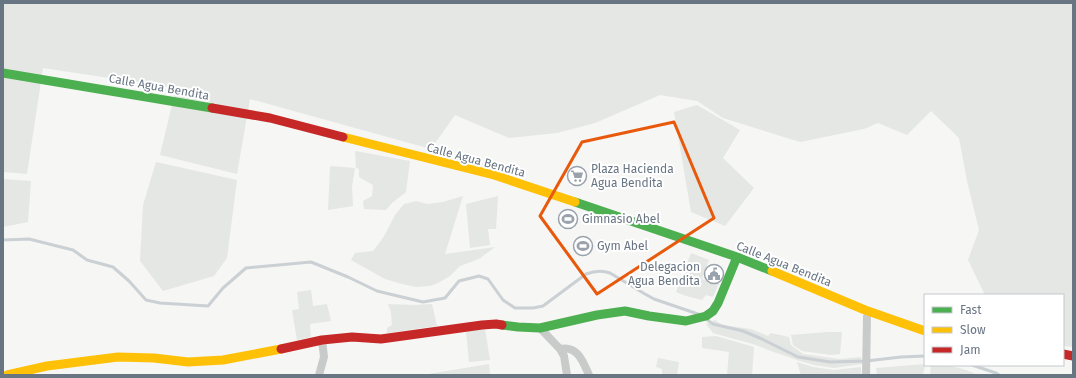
<svg xmlns="http://www.w3.org/2000/svg" width="1076" height="378" viewBox="0 0 1076 378" font-family="'Fira Sans',sans-serif">
<style>
.green{fill:#e4e7e3}
.lines{fill:none;stroke-linecap:round;stroke-linejoin:round}
.stream{stroke:#cad0d3;stroke-width:3}
.street{stroke:#c9caca;stroke-width:8}
.fast{stroke:#4caf50;stroke-width:9}
.slow{stroke:#ffc107;stroke-width:9}
.jam{stroke:#c62828;stroke-width:9}
.marked{fill:none;stroke:#e8590c;stroke-width:3;stroke-linejoin:round}
.labels{text-anchor:middle;stroke-width:4;stroke-linejoin:round;paint-order:stroke}
.street-label{font-size:12px;fill:#687583;stroke:#fff}
.poi-label{font-size:12px;fill:#687583;stroke:#fff;text-anchor:start}
</style>
<rect width="100%" height="100%" fill="#f6f6f5"/>
<path class="green" d="M3,3h1070v344l-10,-1v-51h-78l-17,-35 11,-30 -12,-49 -8,-43 -28,-27 -24,24 -29,-12 -14,6 -64,13 -77,-24 -26,-17 -37,-6 -65,28 -38,10 -48,5 -54,-23 -24,34 -181,-50 -13,75 -77,-19 16,-67 -133,-20 -16,106 -24,-2z
M697,105l43,25 -17,28 31,30 -29,38 -34,-14 -17,-100z
M355,151l55,10 -4,31 -14,11 -6,7 -22,-1 -1,-8 9,-5 1,-11 -14,-8v-8l-3,-1z
M156,162l81,18 -10,78 -13,18 -51,15 -23,-30 3,-56z
M331,166l24,2 -3,19 1,19 -25,4 2,-43z
M3,179l28,2 -3,41 -25,5z
M463,196l-18,58 50,-7 -16,12 -19,7 -10,10 -12,7 -8,3 -14,1 -14,-3 -17,-5 -34,-19 4,-7 18,-2 10,-13 12,-23 9,-11 12,-3 12,3 15,-2z
M498,196l-2,33h-8l2,16 -20,3 -4,-44z
M691,253l18,7 -7,19 9,3 2,-4 7,3 -7,16 -7,-2 -4,5 -16,-4 -10,-4z
M311,290l2,16 14,-2 4,17 -21,3 1,13 -14,3 -5,-30 7,-1 -2,-17z
M388,304l26,1 18,-1 5,22 -50,7v-5l5,-3 -1,-13z
M715,320l7,5 29,4 17,7 3,-3 18,4 2,8 12,9 37,5 21,-2 1,7 -28,4 -20,-3 -14,-4 -32,-11 -12,-5 -43,-12 -7,-9z
M485,329l5,31 -21,2 -3,-31z
M827,332h15l-2,22 -9,1 -29,-4 -9,-6 -2,-10z
M716,336l38,11 -2,28h-25l2,-23 -27,-4v-11z
M658,358l21,4 -2,13h-15v-6l-6,-2z
M797,362l16,5 21,3 27,-3v8h-60z
M489,364l1,11h-68z
M925,364l-2,11h-46l-1,-7z
M931,365c16,0 32,2 46,10h-47z"/>
<g class="lines">
<path class="stream" d="M3,240l26,-1 44,11 14,10 26,7 16,14 17,19 14,3 48,3 15,-18 23,-20 65,-6 37,15 29,14 46,11 22,-4 14,-17 20,-5 9,3 15,21 12,8h18l10,-2 43,-32c8,-3 16,-4 24,-1l35,21 9,5 44,15
M706,319l7,5 30,7 19,8 36,18 32,5 36,-1 35,-4 24,-1
M972,365l24,8 3,2"/>
<path class="street" d="M540,328l20,21 4,7 3,19
M560,349c18,-4 23,13 29,26
M319,375l5,-18 -2,-17
M866,375l1,-58"/>
<path class="fast" d="M3,73l209,35
M575,202l162,55 35,14
M502,325l16,2 22,1 57,-13 28,-4 24,5 37,5 20,-5 7,-5 5,-8 19,-46"/>
<path class="slow" d="M343,137l151,38 81,27
M772,271l93,39 60,21
M7,375l40,-9 71,-9 36,1 34,4 35,-2 58,-11"/>
<path class="jam" d="M212,108l58,10 73,19
M281,349l41,-9 30,-3 29,2 101,-14 14,-1 6,1
M1063,354l10,2"/>
</g>
<path class="marked" d="M674,122l40,96 -117,76 -57,-78 42,-74z"/>
<defs>
<g id="supermarket-ring" transform="scale(1)"><circle r="9.5" fill="#fff" stroke="#9aa2ab" stroke-width="1.5"/><path d="M-6-5.5h2.5l.6 2H6L4.5 2H-2.5L-4.4-4H-6ZM-1.5 3.2a1.3 1.3 0 1 0 .1 0ZM3 3.2a1.3 1.3 0 1 0 .1 0Z" fill="#9aa2ab"/></g>
<g id="stadium-ring" transform="scale(1)"><circle r="9.5" fill="#fff" stroke="#9aa2ab" stroke-width="1.5"/><path d="M0-5a6.5 5 0 1 0 0 10a6.5 5 0 1 0 0-10ZM-3.5-1.8h7v3.6h-7Z" fill="#9aa2ab"/></g>
<g id="civic-ring" transform="scale(1)"><circle r="9.5" fill="#fff" stroke="#9aa2ab" stroke-width="1.5"/><path d="M-.6-6.5H3V-4.5H.6V-3L4-1V1h2V6H-6V1h2V-1L-.6-3ZM-1.2 2.5V6h2.4V2.5Z" fill="#9aa2ab"/></g>
</defs>
<g fill-rule="evenodd">
<use href="#supermarket-ring" x="577" y="176"/>
<use href="#stadium-ring" x="568" y="219"/>
<use href="#stadium-ring" x="583" y="246"/>
<use href="#civic-ring" x="714" y="274"/>
</g>
<g class="labels">
<g class="street-label">
<text transform="translate(159 87) rotate(10)" y="4">Calle Agua Bendita</text>
<text transform="translate(476 160) rotate(15)" y="4">Calle Agua Bendita</text>
<text transform="translate(784 264) rotate(22)" y="4">Calle Agua Bendita</text>
</g>
<g class="poi-label">
<text x="591" y="173">Plaza Hacienda<tspan x="591" dy="14">Agua Bendita</tspan></text>
<text x="582" y="223">Gimnasio Abel</text>
<text x="597" y="250">Gym Abel</text>
<text x="700" y="271" text-anchor="end">Delegacion<tspan x="700" dy="14">Agua Bendita</tspan></text>
</g>
</g>
<rect width="1076" height="378" fill="none" stroke="#687583" stroke-width="8"/>
<rect x="924" y="294" width="140" height="72" fill="#ffffff" stroke="#c3c8cd"/>
<rect x="932" y="307" width="20" height="6" fill="#4caf50" stroke="#c3c8cd"/>
<text x="960" y="314" font-size="12" fill="#687583">Fast</text>
<rect x="932" y="327" width="20" height="6" fill="#ffc107" stroke="#c3c8cd"/>
<text x="960" y="334" font-size="12" fill="#687583">Slow</text>
<rect x="932" y="347" width="20" height="6" fill="#c62828" stroke="#c3c8cd"/>
<text x="960" y="354" font-size="12" fill="#687583">Jam</text>
</svg>
